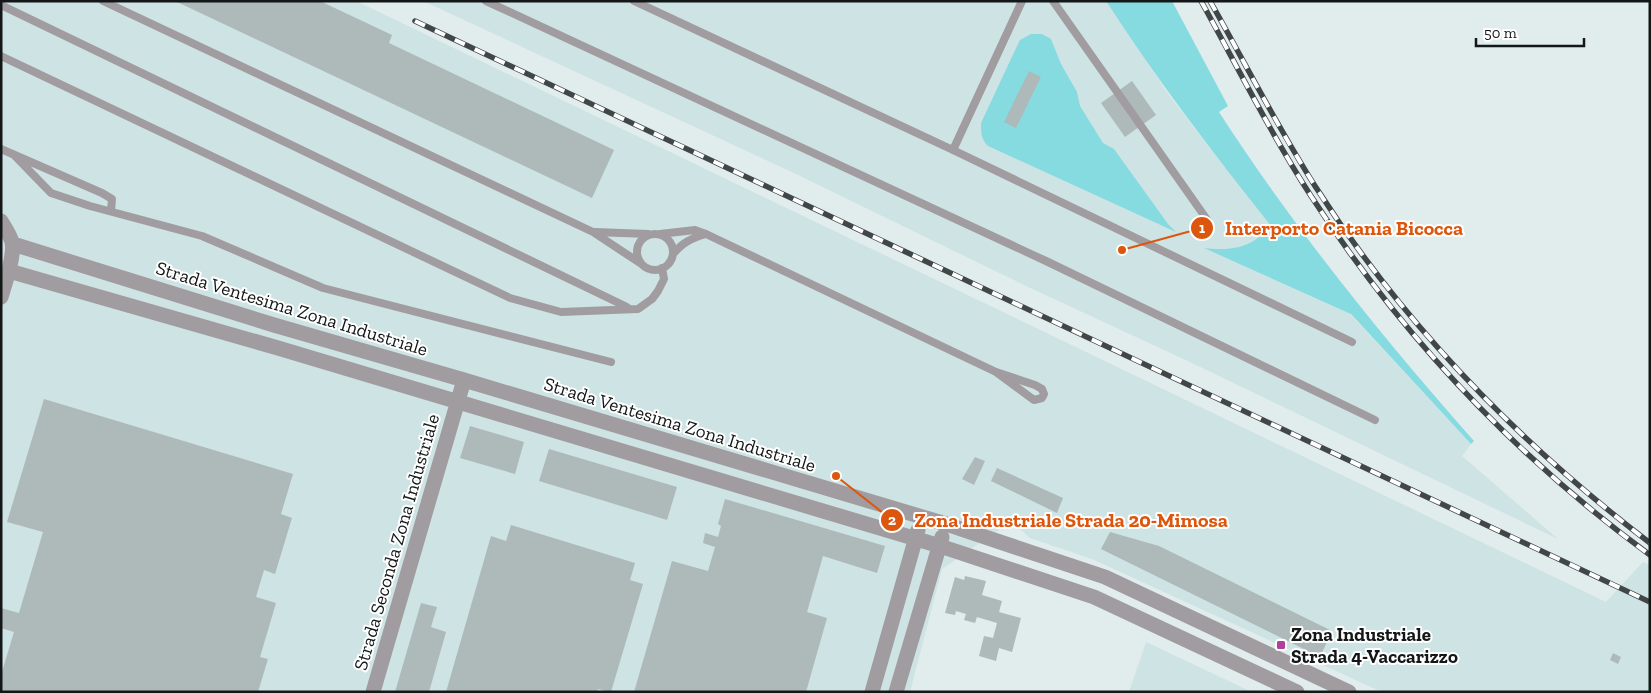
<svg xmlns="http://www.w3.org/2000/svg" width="1651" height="693" viewBox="0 0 1651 693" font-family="'Zilla Slab',serif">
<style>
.built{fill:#cee3e4}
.green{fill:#86dbe0}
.building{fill:#aeb9ba}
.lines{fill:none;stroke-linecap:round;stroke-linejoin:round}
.lane{stroke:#a09c9f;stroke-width:8}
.street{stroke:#a09c9f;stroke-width:15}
.rail-casing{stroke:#414747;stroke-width:5.5}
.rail{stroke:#fff;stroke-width:4;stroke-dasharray:11;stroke-linecap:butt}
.poi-dot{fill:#af409e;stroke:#fff;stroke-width:2}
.labels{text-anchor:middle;stroke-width:4;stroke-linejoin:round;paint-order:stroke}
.street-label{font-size:19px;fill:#131717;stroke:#fff}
.poi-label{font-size:19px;font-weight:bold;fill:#131717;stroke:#fff;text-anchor:start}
.leader{fill:none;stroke:#dd560d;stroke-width:2}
.callout-dot{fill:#dd560d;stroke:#fff;stroke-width:2}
.mark-label{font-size:15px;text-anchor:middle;font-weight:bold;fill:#fff}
.callout-label{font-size:20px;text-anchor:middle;font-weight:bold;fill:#dd560d;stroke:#fff;stroke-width:4;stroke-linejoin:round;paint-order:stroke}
</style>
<rect width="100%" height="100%" fill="#e1eced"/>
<path class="built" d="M1,1h355l1250,601 37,-40 7,3v127h-268l-290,-133 -62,-21 -18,-17 -70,48 -32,123h-909z
M423,1h683l63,94 46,60 57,71 41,48 158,170 -9,12 96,83 -368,-177 -164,-76 -232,-113z
M1146,642l106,50h-123z"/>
<path class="green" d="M1106,1h66l56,105 -9,6c75,116 163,225 255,329l-3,3 -120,-130 -147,-66c30,3 47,0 67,-22 -58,-73 -114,-146 -165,-225z
M1031,34h11l9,5 10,25 16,28 3,14 23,37 11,6 54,75 8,8 -188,-86c-7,-7 -7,-13 -7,-23l36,-77 3,-6z"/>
<path class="building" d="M175,1h145l72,34 -3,8 225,107 -22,48z
M1029,71l12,6 -25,51 -12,-6z
M1132,81l24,34 -31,22 -24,-34z
M44,399l249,75 -12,40 11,4 -17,56 -11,-4 -8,27 20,6 -16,54 8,2 -10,33h-257v-17l13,-43 -13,-4v-20l18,5 24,-81 -36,-10z
M470,426l54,16 -9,32 -55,-16z
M549,449l128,38 -10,33 -128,-39z
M975,457l10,4 -11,24 -12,-6z
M997,468l66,30 -6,15 -66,-32z
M725,499l160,47 -8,27 -54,-17 -16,56 20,6 -21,74h-172l38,-131 36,10 7,-24 -12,-4 2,-10 13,4 3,-11 -3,-2z
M511,525l124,38 -5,17 13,4 -32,108 -13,-3 -1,3h-151l45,-156 15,5z
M1110,532l49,14 173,85 -12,26 -219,-108z
M965,576l21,5 -4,14 20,6 -3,11 22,6 -9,34 -13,-4 -3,13 -17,-5 5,-20 9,2 4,-15 -20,-6 -2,6 -11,-3 2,-6 -10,-3 -1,4 -10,-2 10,-36 9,3z
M421,603l16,4 -6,20 15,5 -17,60h-34z
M1613,653l8,4 -3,7 -8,-4z"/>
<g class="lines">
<path class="lane" d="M103,1l490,231 47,31
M486,1l560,260 329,159
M634,1l319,149 399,192
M1053,1l155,220
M1,5l626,302
M1,56l509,242 51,14 77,-3 14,-10 6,-8 6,-12 -2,-11
M1,149l101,44 10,6 -1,12
M953,150l69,-149
M14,155l37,38 39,13 112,30 121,52 288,74
M595,232l53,2
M637 252a18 18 0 1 1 36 0a18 18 0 1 1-36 0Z
M660,234l35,-4 11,4 290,138 39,13 7,4 2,5 -2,4 -8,2 -38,-28
M673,254c10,-12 19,-16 33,-20"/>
<path class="street" d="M1,221c4,7 9,14 11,21 3,13 -7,42 -11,55
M13,244l261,81 190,55 482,144 159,53 244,115
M9,271l269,77 662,198 154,51 203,95
M373,692l91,-312
M872,692l46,-162
M896,692l46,-155"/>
<g class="rail-casing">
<path id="rail" d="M1201,1c36,65 70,133 110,195 90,139 205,261 339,359
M1210,1c35,62 67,125 105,185 89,139 204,257 335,357
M415,21l1235,581"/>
</g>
<use href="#rail" class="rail"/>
</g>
<rect class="poi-dot" x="1276" y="640" width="10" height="10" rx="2.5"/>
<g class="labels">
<g class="street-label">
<text transform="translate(292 308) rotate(17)" y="7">Strada Ventesima Zona Industriale</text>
<text transform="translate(680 424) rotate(17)" y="7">Strada Ventesima Zona Industriale</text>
<text transform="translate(396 542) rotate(-74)" y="7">Strada Seconda Zona Industriale</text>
</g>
<g class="poi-label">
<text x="1291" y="641">Zona Industriale<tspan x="1291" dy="22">Strada 4-Vaccarizzo</tspan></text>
</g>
</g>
<path class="leader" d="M1122 250L1202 228M836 476L892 520"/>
<g class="callout-dot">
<circle cx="1122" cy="250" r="5"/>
<circle cx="836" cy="476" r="5"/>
<circle cx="1202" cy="228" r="12"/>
<circle cx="892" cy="520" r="12"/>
</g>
<g class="mark-label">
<text x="1202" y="233">1</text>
<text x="892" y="525">2</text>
</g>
<g class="callout-label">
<text x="1344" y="235">Interporto Catania Bicocca</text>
<text x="1071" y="527">Zona Industriale Strada 20-Mimosa</text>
</g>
<rect width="1651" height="693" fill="none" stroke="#131717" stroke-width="5"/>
<path d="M1476 38v8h108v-8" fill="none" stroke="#131717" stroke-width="2.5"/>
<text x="1484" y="38" font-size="15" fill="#131717" stroke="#ffffff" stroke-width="4" paint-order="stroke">50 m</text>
</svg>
